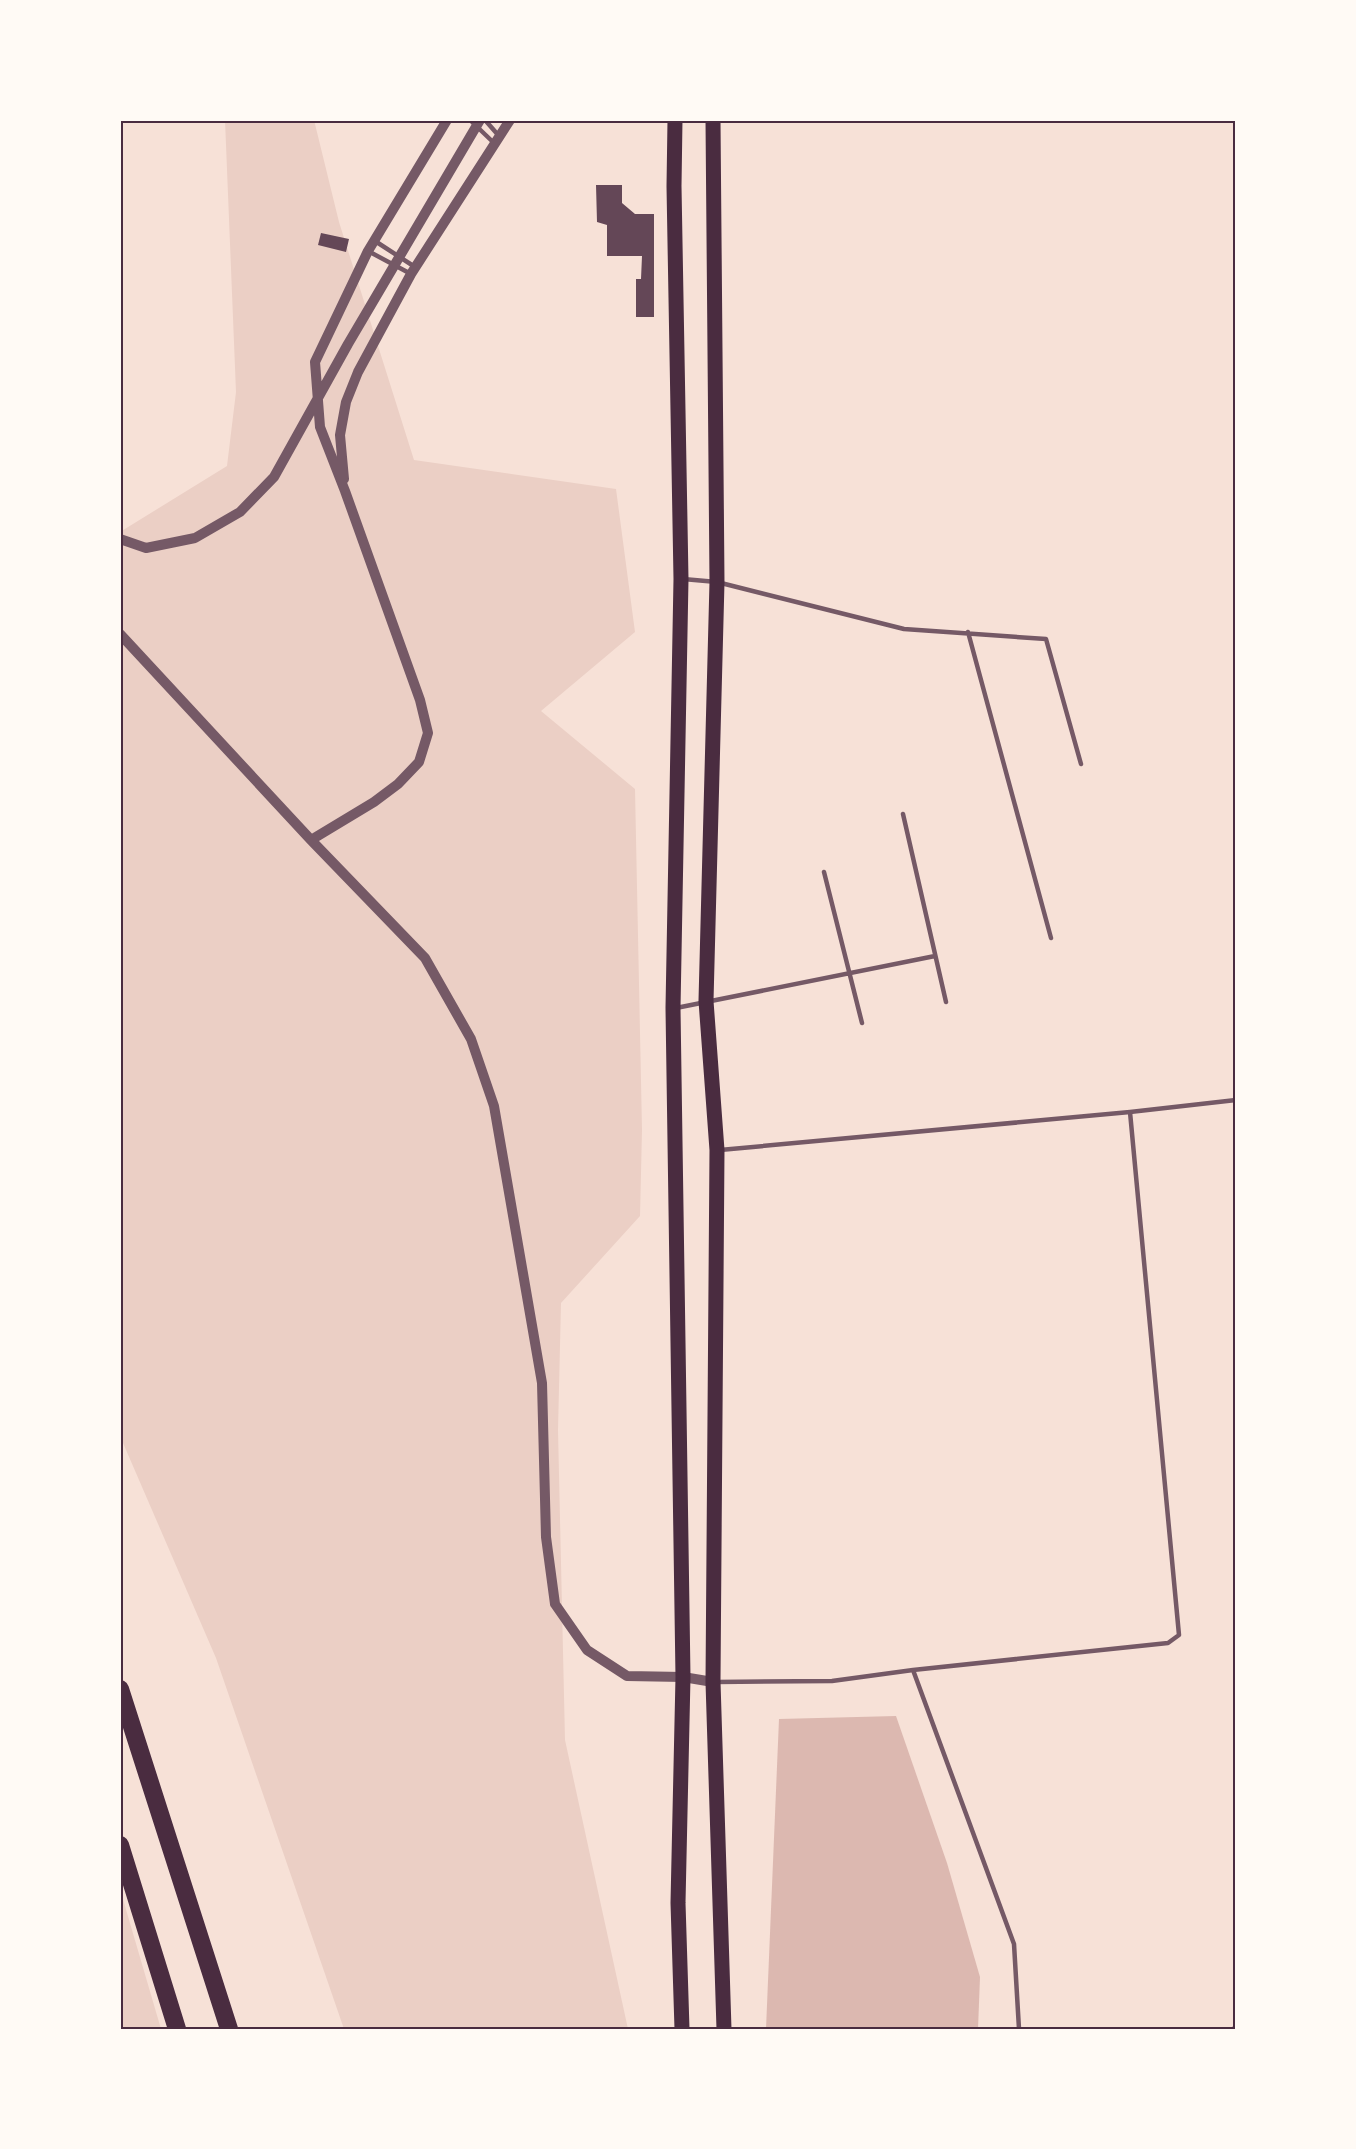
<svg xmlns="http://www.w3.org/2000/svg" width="1356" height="2149" viewBox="0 0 1356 2149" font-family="Barlow,sans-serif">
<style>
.green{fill:#ebcfc5}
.water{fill:#dcb8b0}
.building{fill:#644757}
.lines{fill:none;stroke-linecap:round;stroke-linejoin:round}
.service{stroke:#755966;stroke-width:4.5}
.tertiary{stroke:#755966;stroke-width:10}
.primary{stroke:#4a2c40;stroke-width:15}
.motorway{stroke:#4a2c40;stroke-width:18}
.neatline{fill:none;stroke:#4a2c40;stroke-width:2}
</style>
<rect width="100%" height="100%" fill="#f7e1d7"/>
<path class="green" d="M225,120h89l25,102 75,238 202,29 19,143 -94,79 94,78 7,341 -2,86 -79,87 -3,127 7,310 63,289h-284l-128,-371 -96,-222v-904l107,-66 9,-74z
M120,1889l41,140h-41z"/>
<path class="water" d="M896,1716l51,147 33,114 -2,52h-212l13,-310z"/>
<path class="building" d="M596,185h26v18l13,11h19v103h-18v-38h5l1,-23h-35v-31l-10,-3z
M321,233l28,6 -3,13 -28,-7z"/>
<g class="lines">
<path class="service" d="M470,120l24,23
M485,120l14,16
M375,241l40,26
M368,251l43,23
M683,579l34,3 187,47 142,10 35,125
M968,632l83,306
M903,814l43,188
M824,872l38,151
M676,1008l259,-52
M720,1150l410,-38 106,-12
M913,1670l101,274 5,85
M716,1682l116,-1 81,-11 255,-27 11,-8 -49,-523
M1233,2029l3,-1"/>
<path class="tertiary" d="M344,479l-4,-44 6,-33 12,-30 53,-98 99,-154
M120,539l26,9 49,-10 45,-26 34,-35 74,-133 132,-224
M120,634l191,206 114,118 46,81 23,67 48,277 4,154 9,67 32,46 40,26 56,1 30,5
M311,840l63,-38 24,-18 21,-22 9,-29 -8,-33 -75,-209 -25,-64 -5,-65 53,-111 79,-131"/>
<path class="primary" d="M675,120l-1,66 7,393 -8,429 10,669 -5,226 4,126
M713,120l4,462 -11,419 11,149 -4,532 11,347"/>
<path class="motorway" d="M120,1689l109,340
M120,1845l57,184"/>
</g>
<rect width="1356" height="2149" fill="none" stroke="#fffaf5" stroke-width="243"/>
<rect x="122" y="122" width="1112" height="1906" class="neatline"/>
</svg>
